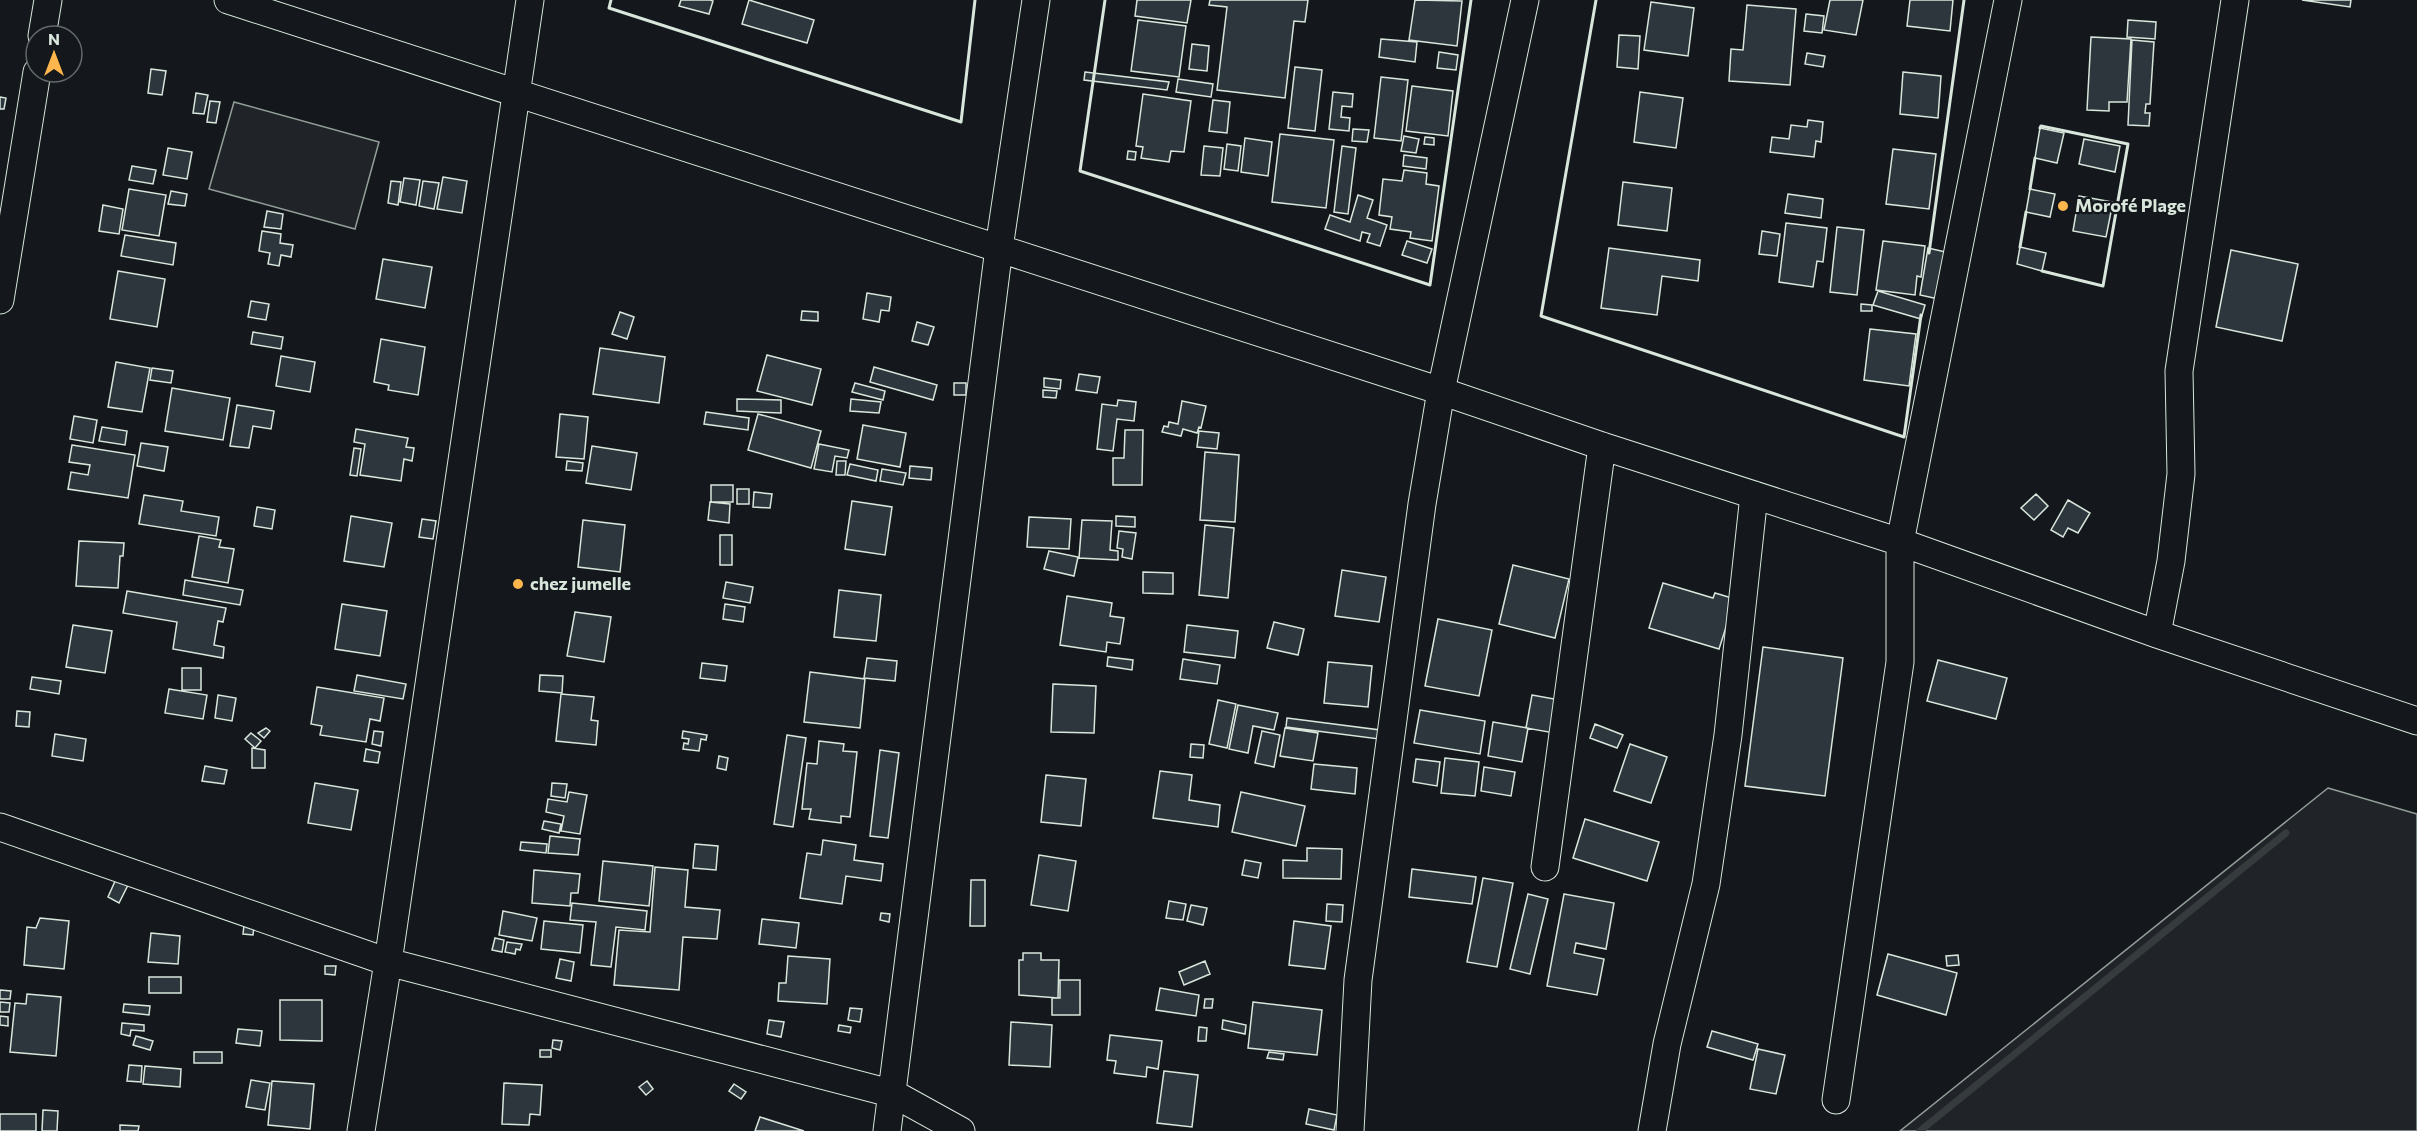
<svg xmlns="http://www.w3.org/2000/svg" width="2417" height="1131" viewBox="0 0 2417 1131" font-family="Commissioner,sans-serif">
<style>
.green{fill:#202428;stroke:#939e99;stroke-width:1.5}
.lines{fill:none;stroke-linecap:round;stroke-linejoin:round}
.stream{stroke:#363b3e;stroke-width:7}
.building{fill:#2c363c;stroke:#d8e6dc;stroke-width:1.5}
.minor-casing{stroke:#d8e6dc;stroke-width:29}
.minor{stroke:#14181c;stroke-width:27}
.wall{stroke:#d8e6dc;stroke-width:3}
.poi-dot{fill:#ffb74d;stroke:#14181c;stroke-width:2}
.labels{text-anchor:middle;stroke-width:4.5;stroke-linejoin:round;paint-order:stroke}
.poi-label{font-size:18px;font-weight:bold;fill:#d8e6dc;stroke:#14181c;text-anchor:start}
</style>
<rect width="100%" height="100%" fill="#14181c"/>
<path class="green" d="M234,102l145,40 -24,87 -146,-40z
M2328,788l89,26v317h-517z"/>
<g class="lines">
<path class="stream" d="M1920,1131l366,-298"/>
</g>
<path class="building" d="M681,0h29l3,1 -4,13 -30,-8z
M749,0l65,20 -7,23 -65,-19z
M1137,0h54l-4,23 -52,-7z
M1210,0h98l-3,22 -11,-1 -9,77 -68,-8 10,-83 -18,-2z
M1415,0l47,1 -5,45 -48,-6z
M1830,0h33l-7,35 -32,-5z
M1910,0h43l-3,31 -43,-5z
M2302,0h49l-1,7z
M1651,2l43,6 -6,48 -44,-6z
M1747,5l49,4 -6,76 -61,-4 2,-32 12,1z
M1806,14l18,2 -2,17 -18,-2z
M1138,20l48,6 -7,51 -48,-6z
M2128,20l28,2 -1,17 -28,-2z
M1619,35l21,1 -2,33 -21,-2z
M2091,37l40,2 -4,63h-18v9l-22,-1z
M1381,39l36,3 -2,20 -36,-5z
M2132,40l22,2 -4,62h-4l-1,9h5l-1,13 -21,-1z
M1192,44l17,2 -2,25 -18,-2z
M1439,52l19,3 -2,15 -19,-2z
M1807,53l18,3 -2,11 -18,-3z
M1295,67l27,3 -7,61 -27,-3z
M151,69l15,2 -4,24 -14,-2z
M1085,72l84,10 -2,8 -83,-10z
M1903,72l38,4 -3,42 -38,-4z
M1381,77l27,3 -7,61 -27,-3z
M1178,79l35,5 -2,13 -35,-5z
M1412,86l41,5 -5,45 -42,-5z
M1333,92l20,2 -1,13 -10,-1 -1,11 9,1 -1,13 -20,-2z
M1640,92l43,6 -7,50 -42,-6z
M196,93l12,2 -4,19 -11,-1z
M1143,94l48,7 -7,51 -13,-1 -2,11 -28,-4 2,-11 -7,-1z
M0,97l6,1 -2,11h-4z
M1213,100l17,2 -3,31 -18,-2z
M210,101l10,1 -4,21 -9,-1z
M1808,120l15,2 -2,20 -5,-1 -2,16 -44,-5 2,-15 17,2 2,-14 16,2z
M2040,128l24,5 -7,30 -22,-5z
M1353,129l16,1 -2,12 -15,-1z
M1280,134l54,6 -8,68 -54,-6z
M1404,136l15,3 -3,14 -15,-2z
M1425,137l9,1v7l-10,-1z
M1245,138l27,4 -4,34 -27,-4z
M2084,139l36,7 -5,26 -36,-8z
M1227,144l14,2 -3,25 -14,-2z
M1204,146l19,2 -3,28 -19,-1z
M1342,146l14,2 -8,66 -14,-2z
M168,148l24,4 -5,27 -24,-4z
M1893,149l43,5 -7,55 -43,-5z
M1128,151l8,1 -1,8 -8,-1z
M1404,155l23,3 -1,11 -23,-3z
M132,166l24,4 -3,14 -24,-4z
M1404,170l23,3 -1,11 13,2 -7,55 -22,-3 1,-6 -21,-3 2,-12 -13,-2 4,-36 19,2z
M443,177l24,4 -5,32 -25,-4z
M404,178l16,2 -4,25 -16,-3z
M391,181l10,1 -3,23 -10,-2z
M423,181l16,2 -5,26 -15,-3z
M1623,182l49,6 -5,43 -49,-6z
M129,189l37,6 -7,41 -37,-6z
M2030,189l25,5 -5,23 -24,-5z
M171,191l16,3 -2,12 -17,-2z
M1788,194l35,5 -2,19 -36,-5z
M1358,195l15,5 -6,18 20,7 -7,21 -13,-4 3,-8 -8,-2 -2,9 -35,-12 5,-14 20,7z
M2079,196l34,6 -7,35 -33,-6z
M103,205l20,4 -4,25 -20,-3z
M267,211l16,3 -2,15 -17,-2z
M1786,223l41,5 -4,34 -6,-1 -4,26 -34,-5z
M1837,227l27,3 -7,65 -27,-3z
M262,231l19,3 -1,9 13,2 -2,12 -10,-2 -2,11 -11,-2 2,-11 -11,-2z
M1762,231l18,3 -3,22 -18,-2z
M125,235l51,8 -3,22 -52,-9z
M1407,241l25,8 -5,14 -25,-8z
M1883,241l42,5 -4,31 -4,-1 -2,19 -39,-5z
M2020,247l26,6 -4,18 -25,-7z
M1609,248l91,12 -2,21 -36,-5 -5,39 -56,-7z
M1928,248l22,5 -7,47 -23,-5z
M2231,250l67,14 -16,77 -66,-14z
M383,259l49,8 -7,41 -49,-9z
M118,271l47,8 -8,48 -47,-8z
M1878,291l47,14 -4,14 -48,-14z
M867,293l24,4 -2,14 -8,-1 -2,12 -16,-3z
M251,301l18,3 -3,16 -18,-3z
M1861,304l11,1v6h-11z
M802,311l16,1v9l-17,-1z
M620,312l14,5 -7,22 -15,-5z
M917,322l17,5 -6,18 -16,-4z
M1870,329l46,5 -7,52 -45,-6z
M253,332l30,5 -2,12 -30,-5z
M381,339l44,8 -7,48 -30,-5 1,-5 -15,-3z
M600,348l65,9 -6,46 -66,-9z
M767,355l54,14 -9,36 -55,-14z
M281,356l34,6 -5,30 -34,-6z
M116,362l34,6 -8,44 -34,-5z
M874,367l63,18 -4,15 -63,-18z
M152,368l21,3 -2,12 -21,-3z
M1079,374l21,3 -3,16 -21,-3z
M1044,378l17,2 -1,9 -16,-2z
M855,383l30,8 -2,9 -31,-8z
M954,383h12v12h-12z
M172,388l58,10 -7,42 -58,-9z
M1043,390l14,1 -1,7 -13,-1z
M737,399l44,1v13l-44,-2z
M851,399l30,3 -2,11 -29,-2z
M1118,400l18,2 -2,19 -17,-2 -4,32 -16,-2 5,-45 15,2z
M1182,401l24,5 -5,22 -2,-1 -2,6 -14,-4 -2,7 -19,-4 2,-6 4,1 1,-5 9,2z
M237,405l37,6 -3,18 -18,-3 -4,22 -19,-2z
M706,412l43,6 -1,12 -44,-6z
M560,414l28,3 -4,42 -28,-2z
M758,414l63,17 -10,37 -63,-18z
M74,416l23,4 -4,23 -23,-4z
M863,425l43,8 -6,34 -43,-8z
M102,427l25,4 -2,14 -26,-4z
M356,429l52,9 -2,9 8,1 -2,13 -8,-2 -3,22 -41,-6 5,-31 -11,-2z
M1125,430h18l-1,55h-29v-27h11z
M1199,431l20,2 -2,16 -20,-2z
M141,443l27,4 -4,24 -27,-5z
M819,444l30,6 -2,8 -12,-2 -3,16 -18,-3z
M72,445l63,10 -7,43 -60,-9 3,-17 17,3 2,-10 -21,-3z
M592,446l45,7 -6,37 -45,-7z
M354,448l7,1 -4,27 -7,-1z
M1205,452l34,3 -4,67 -35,-2z
M567,461l16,2 -1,8 -16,-1z
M837,461h9l-1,14h-9z
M850,464l28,6 -2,11 -29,-6z
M910,466l22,2 -1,12 -22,-2z
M882,469l24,4 -3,12 -23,-4z
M711,485h22v17h-22z
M737,489h12v15h-12z
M754,492l18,2 -2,14 -17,-1z
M2036,494l12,12 -14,14 -13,-12z
M144,495l39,6 -2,10 38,6 -3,19 -77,-12z
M2068,500l22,13 -12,20 -10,-5 -5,9 -12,-7z
M852,501l40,6 -7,48 -40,-6z
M710,502l20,2 -1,19 -21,-3z
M257,507l18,3 -3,19 -18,-3z
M351,516l41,7 -8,44 -40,-6z
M1116,516l19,1v10l-19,-1z
M1029,517l42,2 -2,30 -42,-2z
M422,519l14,2 -3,18 -14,-2z
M583,520l42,5 -5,47 -42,-5z
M1082,520l30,1 -2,29 8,1v9l-39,-2z
M1205,525l29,3 -6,70 -29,-3z
M1119,531l17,2 -4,26 -10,-2 1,-8 -6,-1z
M720,535h12v30h-12z
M199,536l22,4 -2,7 15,2 -6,34 -36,-6z
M79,541l45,2 -1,13h-3l-2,32 -42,-2z
M1049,551l29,6 -4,19 -30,-7z
M1513,565l56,14 -14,59 -56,-14z
M1342,570l44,7 -7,45 -44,-6z
M1143,572l30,1v21l-30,-1z
M185,580l58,10 -3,15 -57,-10z
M726,582l27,5 -3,16 -27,-5z
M1663,583l50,15 2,-5 20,6 -16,50 -70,-21z
M839,590l42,5 -5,46 -42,-4z
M127,591l99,17 -3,14 -5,-1 -4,24 10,2 -1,11 -50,-9 4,-27 -54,-9z
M1067,596l45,7 -2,13 14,2 -4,26 -13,-2 -1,10 -46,-7z
M342,604l45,7 -7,45 -45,-7z
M725,604l20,3 -2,15 -20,-3z
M575,612l36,5 -7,45 -37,-6z
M1438,619l54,11 -13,66 -54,-10z
M1274,622l30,7 -6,26 -31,-7z
M73,625l39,6 -7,42 -39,-6z
M1187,625l51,6 -3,27 -51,-6z
M1763,647l80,11 -18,138 -80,-10z
M1108,657l25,3 -1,10 -25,-4z
M867,658l30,3 -2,20 -31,-3z
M1183,659l37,6 -3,19 -37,-5z
M1938,660l69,18 -11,41 -69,-18z
M1328,662l44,4 -4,41 -44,-4z
M702,663l25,3 -2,15 -25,-3z
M182,668h19v22h-19z
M810,672l55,7 -5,49 -56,-6z
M357,675l49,9 -3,15 -49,-8z
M540,675l23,1 -1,17 -23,-2z
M32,677l29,4 -2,13 -29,-5z
M1053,684l43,2 -2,47 -43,-1z
M317,687l67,11 -4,23 -10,-2 -4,23 -46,-7 2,-9 -11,-2z
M169,689l38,6 -4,24 -38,-6z
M561,694l33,3 -3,23 7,1 -2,24 -40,-4z
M218,695l18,3 -4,23 -17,-3z
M1532,695l28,5 -6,33 -28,-5z
M1218,700l18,4 -9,44 -18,-4z
M1238,705l40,8 -4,17 -21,-4 -5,27 -19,-4z
M1420,710l65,11 -5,33 -66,-11z
M17,711l13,1 -1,15 -13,-1z
M1287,718l93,12 -1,9 -93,-12z
M1493,722l35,6 -6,34 -34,-6z
M1595,724l28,11 -6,13 -27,-10z
M266,728l4,3 -6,7 -6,-5z
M1285,728l33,5 -5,28 -33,-5z
M374,731l9,1 -2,14 -9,-2z
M683,731l24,4 -1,5 -5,-1 -2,12 -16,-2 1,-6 4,1 1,-5 -7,-1z
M1262,731l18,4 -6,32 -19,-4z
M251,733l10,8 -6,7 -10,-9z
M55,734l31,5 -3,22 -31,-5z
M787,735l19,3 -13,89 -19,-3z
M819,741l25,3 -1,7 14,1 -7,65 -9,-1v7l-32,-4 2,-10h-9l5,-46 10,1z
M1191,744l13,1 -1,13 -13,-1z
M1630,744l37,13 -16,46 -37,-12z
M252,748l13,2v18h-13z
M366,749l14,3 -2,11 -14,-2z
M880,750l19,3 -11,85 -18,-2z
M719,756l9,2 -2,12 -9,-2z
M1445,758l34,4 -4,34 -34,-3z
M1416,759l24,3 -3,24 -24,-4z
M1314,764l43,4 -2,26 -44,-5z
M205,766l22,4 -3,14 -22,-3z
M1484,767l31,5 -4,24 -30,-5z
M1160,771l32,4 -3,25 31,5 -2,22 -65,-9z
M1046,775l40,4 -5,47 -40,-4z
M315,783l43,7 -7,40 -43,-7z
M552,783l15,1 -2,14 -14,-2z
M569,792l18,3 -7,39 -19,-3 3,-15 -18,-4 2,-13 19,3z
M1241,792l64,14 -9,40 -64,-14z
M1585,819l74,23 -12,39 -74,-23z
M544,821l17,3 -2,9 -17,-4z
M550,836l30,3 -2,16 -30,-2z
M823,840l33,5 -2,15 29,4 -2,17 -35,-5 -4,28 -42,-6 7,-45 14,2z
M521,842l26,2 -1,9 -26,-3z
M695,844l23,2 -2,24 -23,-2z
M1307,848l35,1 -1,30 -58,-1v-18l24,1z
M1039,855l37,6 -8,50 -37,-6z
M1245,860l16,3 -3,15 -16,-3z
M603,861l50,5 -4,40 -50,-5z
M655,867l33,3 -3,37 35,3 -3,29 -34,-2 -4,53 -65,-5 5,-55 31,2z
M1412,869l64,8 -4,27 -63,-7z
M534,870l46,4 -2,19h-7l-1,13 -38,-3z
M1483,878l30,5 -16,84 -30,-5z
M116,879l12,6 -9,18 -11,-6z
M971,880h14v46h-15z
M1528,894l20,5 -18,75 -20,-5z
M1564,894l50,9 -8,46 -30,-6 -2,10 30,6 -7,36 -50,-9z
M1169,901l17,3 -3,16 -17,-2z
M572,903l75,8 -2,19 -29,-3 -5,40 -20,-2 5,-43 -26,-2z
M1327,904l16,1 -1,17 -16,-1z
M1191,905l16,3 -4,17 -16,-4z
M503,911l34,7 -5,23 -33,-6z
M881,913l9,1 -1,8 -9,-2z
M40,918l29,3 -5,48 -40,-4 3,-38 9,1z
M762,919l37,4 -3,25 -37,-4z
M544,921l39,4 -3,28 -39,-4z
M1294,921l37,5 -6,43 -36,-4z
M244,925l10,1 -1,9 -10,-1z
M151,933l29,3 -2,28 -30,-2z
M495,938l9,2 -2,12 -10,-2z
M507,942l15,2 -2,6 -4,-1 -1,5 -10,-2z
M1023,953h18v7h18l-1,38 -39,-3v-35h4z
M1888,954l69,19 -11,42 -69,-20z
M1958,955l1,10 -12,1 -1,-10z
M788,956l42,3 -3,45 -49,-3 1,-18h7z
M560,959l14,3 -3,19 -15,-3z
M1205,961l5,13 -26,11 -5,-13z
M325,966h11l-1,9 -10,-1z
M149,977h32v16h-32z
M1060,980h20v35h-28v-17h8z
M1160,988l39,7 -3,21 -40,-6z
M0,990l11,1 -1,8h-10z
M27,994l34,3 -5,59 -46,-4 5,-49 11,1z
M1205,999h8l-1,9h-8z
M280,1000h42v41l-42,-1z
M0,1002l10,1 -1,9h-9z
M1253,1002l69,8 -5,45 -69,-7z
M124,1004l26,2 -1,9 -26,-3z
M850,1008l12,1 -2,13 -12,-2z
M0,1016l8,1v9l-8,-1z
M769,1020l15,2 -3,15 -14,-3z
M1223,1020l23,5 -1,9 -23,-5z
M1011,1022l41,3 -2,42 -41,-2z
M122,1023l22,2v6l-13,-1 -1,6 -9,-2z
M839,1025l12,2 -1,6 -12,-2z
M1199,1027l8,1 -1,13h-8z
M238,1029l24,2 -2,15 -24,-3z
M1712,1031l46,13 -5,16 -46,-13z
M1110,1035l52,6 -4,28 -11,-2 -1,10 -32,-4 2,-12 -9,-1z
M136,1036l17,5 -3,9 -17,-5z
M553,1040l9,1 -2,9 -8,-2z
M1758,1049l27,6 -9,39 -26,-5z
M540,1050h11v7h-11z
M194,1052h28v11h-28z
M1269,1052l15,2 -1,6 -16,-2z
M129,1065l13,1 -1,16 -14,-1z
M145,1066l36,3 -1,18 -37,-3z
M1164,1071l34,4 -6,52 -35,-4z
M251,1080l19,3 -5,27 -19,-3z
M272,1081l42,3 -4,45 -42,-4z
M647,1081l6,8 -7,6 -7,-8z
M504,1083l38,2 -2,30 -10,-1 -1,11 -27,-1z
M734,1084l12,8 -5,7 -12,-8z
M1309,1109l28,6 -3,15 -28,-6z
M43,1110l15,1 -1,20h-15z
M0,1114h36v17h-36z
M760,1117l44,14h-49z
M120,1125l19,1 -1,5h-18z"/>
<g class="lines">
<g class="minor-casing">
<path id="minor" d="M228,0l1213,391 161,55 298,96 257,92 260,87
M42,36l6,-36
M0,300l37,-228
M2157,634l14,-73 10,-87 -2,-103 56,-371
M0,827l388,135 506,132 67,37
M1545,867l57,-421
M1836,1100l64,-438v-120l108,-542
M361,1131l27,-169 142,-962
M887,1131l112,-883 37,-248
M1350,1131l8,-151 64,-476 19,-113 84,-391
M1652,1131l15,-87 39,-160 22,-149 26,-240"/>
</g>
<use href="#minor" class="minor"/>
<path class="wall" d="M611,0l-2,8 352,114 14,-122
M1105,0l-25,171 350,114 41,-285
M1596,0l-55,316 363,121 17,-122
M2040,128l1,-2 87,18 -25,142 -61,-15
M2030,189l5,-31
M2020,247l6,-35
M1929,253l35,-253"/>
</g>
<g class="poi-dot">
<circle cx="2063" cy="206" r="6"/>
<circle cx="518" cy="584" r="6"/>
</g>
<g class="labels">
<g class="poi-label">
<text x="2075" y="212">Morofé Plage</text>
<text x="530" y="590">chez jumelle</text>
</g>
</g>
<g transform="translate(54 54)"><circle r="28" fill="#14181c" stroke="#626a69" stroke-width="1.5"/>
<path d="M0-4.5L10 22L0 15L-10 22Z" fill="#ffb74d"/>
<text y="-9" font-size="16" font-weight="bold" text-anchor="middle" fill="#d8e6dc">N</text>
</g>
</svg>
